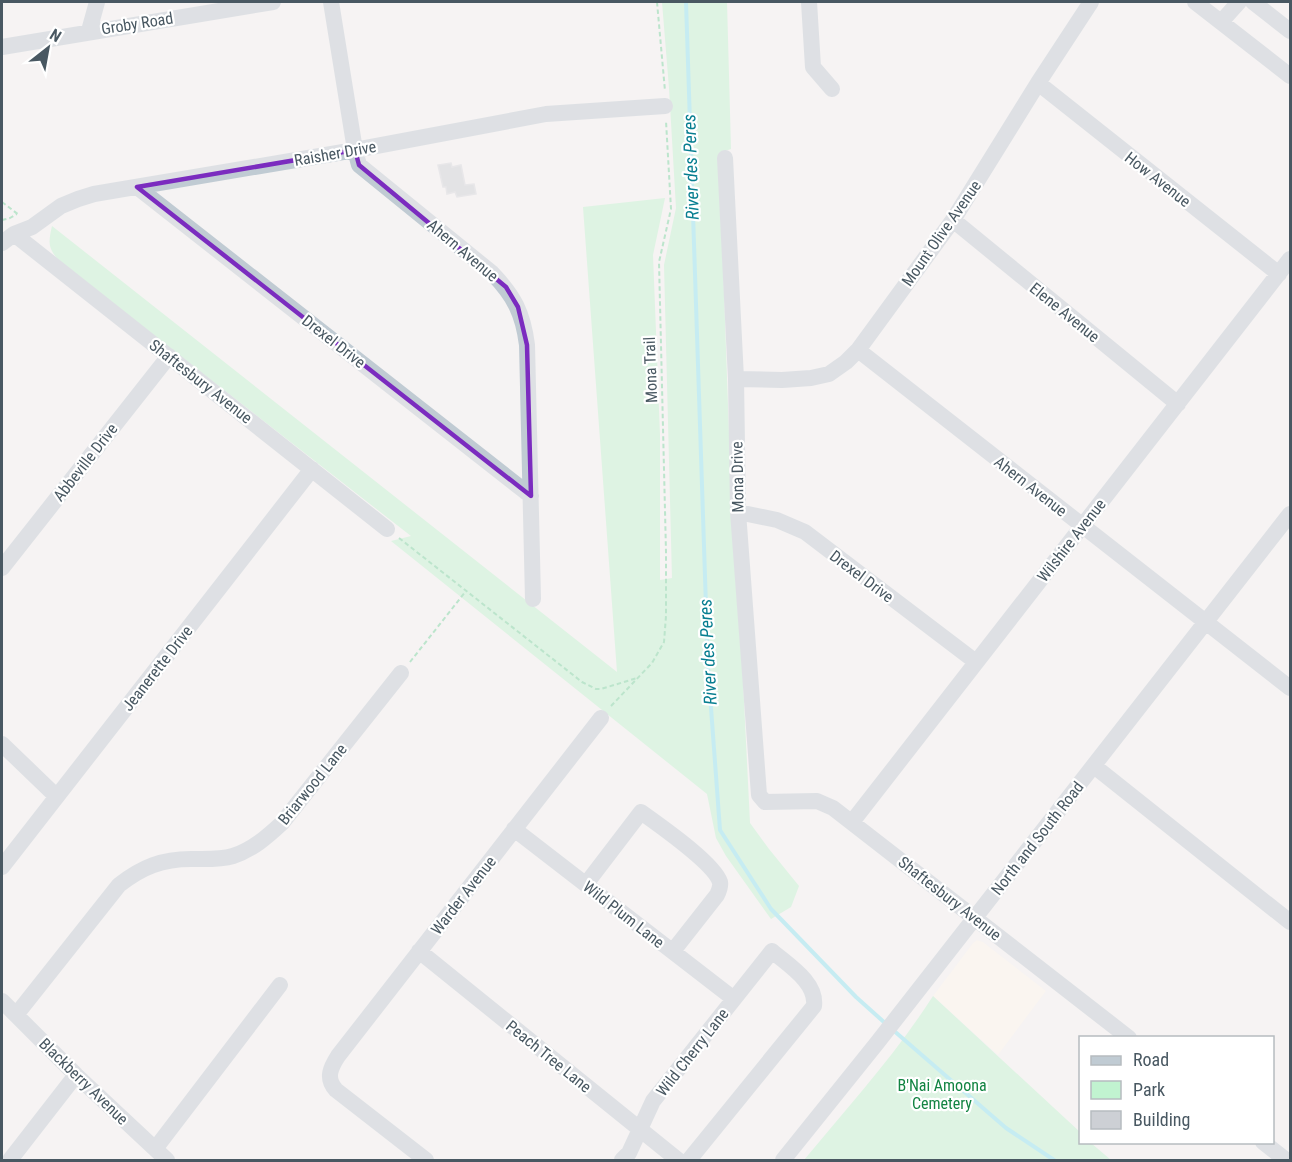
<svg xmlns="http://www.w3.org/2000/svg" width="1292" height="1162" viewBox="0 0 1292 1162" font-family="'Roboto Condensed',sans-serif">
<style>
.commercial{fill:#fef8ee}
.green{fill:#c1f3d0}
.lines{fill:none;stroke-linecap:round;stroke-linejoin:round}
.stream{stroke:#8ce5f2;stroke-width:4}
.building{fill:#cdd0d5;stroke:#d7d9de;stroke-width:1.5}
.path{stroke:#76d49e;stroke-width:2;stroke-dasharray:4.5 3;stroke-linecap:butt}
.minor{stroke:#c0cbd3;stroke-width:16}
.marked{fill:none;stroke:#7b2cbf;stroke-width:4.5;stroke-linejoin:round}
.labels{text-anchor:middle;stroke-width:4.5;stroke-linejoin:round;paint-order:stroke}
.street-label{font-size:16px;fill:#495862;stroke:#fff}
.park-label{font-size:16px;fill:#128442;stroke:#fff}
.water-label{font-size:18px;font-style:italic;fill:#077e90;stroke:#fff}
</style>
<rect width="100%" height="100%" fill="#f5f3f3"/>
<path class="commercial" d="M977,940l6,2 63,49 -48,64 -65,-59 40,-53z"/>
<path class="green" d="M662,2h65l4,147 -12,4 12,336 11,172 8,162 19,26 30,37 -8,21 -20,12 -45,-63 -10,-18 -9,-44 -316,-253 20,-5 -351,-274c-12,-14 -12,-18 -8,-36l565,446 -34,-465 82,-9 -12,57 7,180v145l12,-2 -8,-313 12,-57 -7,-120z
M933,996l147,136v10l11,1 20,17h-307c44,-53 92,-106 129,-164z"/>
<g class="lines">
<path class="stream" d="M686,2l22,665 12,163 51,79 85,88 29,26
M893,1030l113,98 48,32"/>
</g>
<path class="building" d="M451,163l1,4 9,-2 4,20 9,-1 2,10 -19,3 -2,-5 -8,2 -1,-7h-3l-5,-22z"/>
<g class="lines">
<path class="path" d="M657,2l8,89
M2,202l17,13
M2,220l8,-2 7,-4
M399,538l183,144 14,7h5l36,-11
M410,662l56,-71
M611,706l41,-43 12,-21 2,-26v-64l-7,-290 12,-53 -5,-88"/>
<path class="minor" d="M331,2l24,148 4,15 133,108c22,23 31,40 35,72l6,254
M809,2l4,65 19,22
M1195,2l95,74
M1253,2l37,29
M1221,22l18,-20
M89,31l8,-29
M2,47l271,-45
M1038,83l241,191
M725,158l11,221 2,133 21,283 6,7 52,-1 16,7 296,230
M137,187l394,309
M953,220l225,184
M14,234l373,295
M2,243l12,-9 18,-7 29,-21 17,-7 16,-5 261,-44 191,-36 119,-8
M858,350l432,338
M736,379l46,1 29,-2 18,-4 17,-12 12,-12 95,-130 85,-137 53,-81
M738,512l39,8 28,12 171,130
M2,568l167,-212
M2,744l54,52
M1094,766l196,156
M852,822l438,-563
M514,829l220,170
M2,867l310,-398
M586,884l55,-72c18,13 73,51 79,70 1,5 -1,9 -3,13l-44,56
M419,951l259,209
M2,1001l74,74 91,85
M16,1015l103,-130c23,-18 43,-26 72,-26 14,0 29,1 42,-3 19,-6 34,-19 49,-33l119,-150
M1263,1142l23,18
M155,1149l125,-164
M10,1160l66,-85
M426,1160l-90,-70c-11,-12 -5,-23 2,-34l263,-338
M622,1160l7,-7 24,-52 119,-150c16,14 45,31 42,55l-125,154
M783,1160l94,-117 413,-529"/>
</g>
<path d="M0 0H1292V1162H0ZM355,150l4,15 147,122 12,20 9,38 4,151 -394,-309z" fill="#f5f3f3" fill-opacity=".55" fill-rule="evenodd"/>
<path class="marked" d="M355,150l4,15 147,122 12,20 9,38 4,151 -394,-309z"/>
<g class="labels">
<g class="street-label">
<text transform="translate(137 23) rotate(-9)" y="6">Groby Road</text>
<text transform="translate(335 153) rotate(-10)" y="6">Raisher Drive</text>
<text transform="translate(1158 179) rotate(38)" y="6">How Avenue</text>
<text transform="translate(941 233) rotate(-55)" y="6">Mount Olive Avenue</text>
<text transform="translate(463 250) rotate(40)" y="6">Ahern Avenue</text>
<text transform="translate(1065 312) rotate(39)" y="6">Elene Avenue</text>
<text transform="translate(334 341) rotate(38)" y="6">Drexel Drive</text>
<text transform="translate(650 370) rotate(-92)" y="6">Mona Trail</text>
<text transform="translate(201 381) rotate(38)" y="6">Shaftesbury Avenue</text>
<text transform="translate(85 462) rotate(-52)" y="6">Abbeville Drive</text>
<text transform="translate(737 477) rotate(-91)" y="6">Mona Drive</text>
<text transform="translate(1031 486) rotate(38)" y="6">Ahern Avenue</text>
<text transform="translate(1071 540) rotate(-52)" y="6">Wilshire Avenue</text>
<text transform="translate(862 576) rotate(37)" y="6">Drexel Drive</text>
<text transform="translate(157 668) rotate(-52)" y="6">Jeanerette Drive</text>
<text transform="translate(312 784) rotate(-51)" y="6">Briarwood Lane</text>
<text transform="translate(1037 838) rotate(-52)" y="6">North and South Road</text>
<text transform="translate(463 895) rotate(-52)" y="6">Warder Avenue</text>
<text transform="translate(950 898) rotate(38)" y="6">Shaftesbury Avenue</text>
<text transform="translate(624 914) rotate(38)" y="6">Wild Plum Lane</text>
<text transform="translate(692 1052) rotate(-52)" y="6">Wild Cherry Lane</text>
<text transform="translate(549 1056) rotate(39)" y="6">Peach Tree Lane</text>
<text transform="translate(84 1081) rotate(44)" y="6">Blackberry Avenue</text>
</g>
<g class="park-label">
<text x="942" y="1091">B'Nai Amoona<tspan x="942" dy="18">Cemetery</tspan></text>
</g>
<g class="water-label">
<text transform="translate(691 167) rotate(-92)" y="6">River des Peres</text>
<text transform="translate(708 652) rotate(-93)" y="6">River des Peres</text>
</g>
</g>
<rect width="1292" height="1162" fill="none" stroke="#495862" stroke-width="6"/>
<rect x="1079" y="1036" width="195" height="108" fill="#ffffff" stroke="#b6bcc0" stroke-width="1.5"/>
<rect x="1091" y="1056" width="30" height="9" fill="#c0cbd3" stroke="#b6bcc0" stroke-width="1.5"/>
<text x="1133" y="1066" font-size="18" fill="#495862">Road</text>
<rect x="1091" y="1081" width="30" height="18" fill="#c1f3d0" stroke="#b6bcc0" stroke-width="1.5"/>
<text x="1133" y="1096" font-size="18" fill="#495862">Park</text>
<rect x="1091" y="1111" width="30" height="18" fill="#cdd0d5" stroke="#b6bcc0" stroke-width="1.5"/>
<text x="1133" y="1126" font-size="18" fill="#495862">Building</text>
<g transform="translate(48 48) rotate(31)" stroke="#ffffff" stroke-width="4.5" paint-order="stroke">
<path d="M0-4.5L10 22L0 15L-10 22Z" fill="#495862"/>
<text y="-9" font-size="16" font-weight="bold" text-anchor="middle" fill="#495862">N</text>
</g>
</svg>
